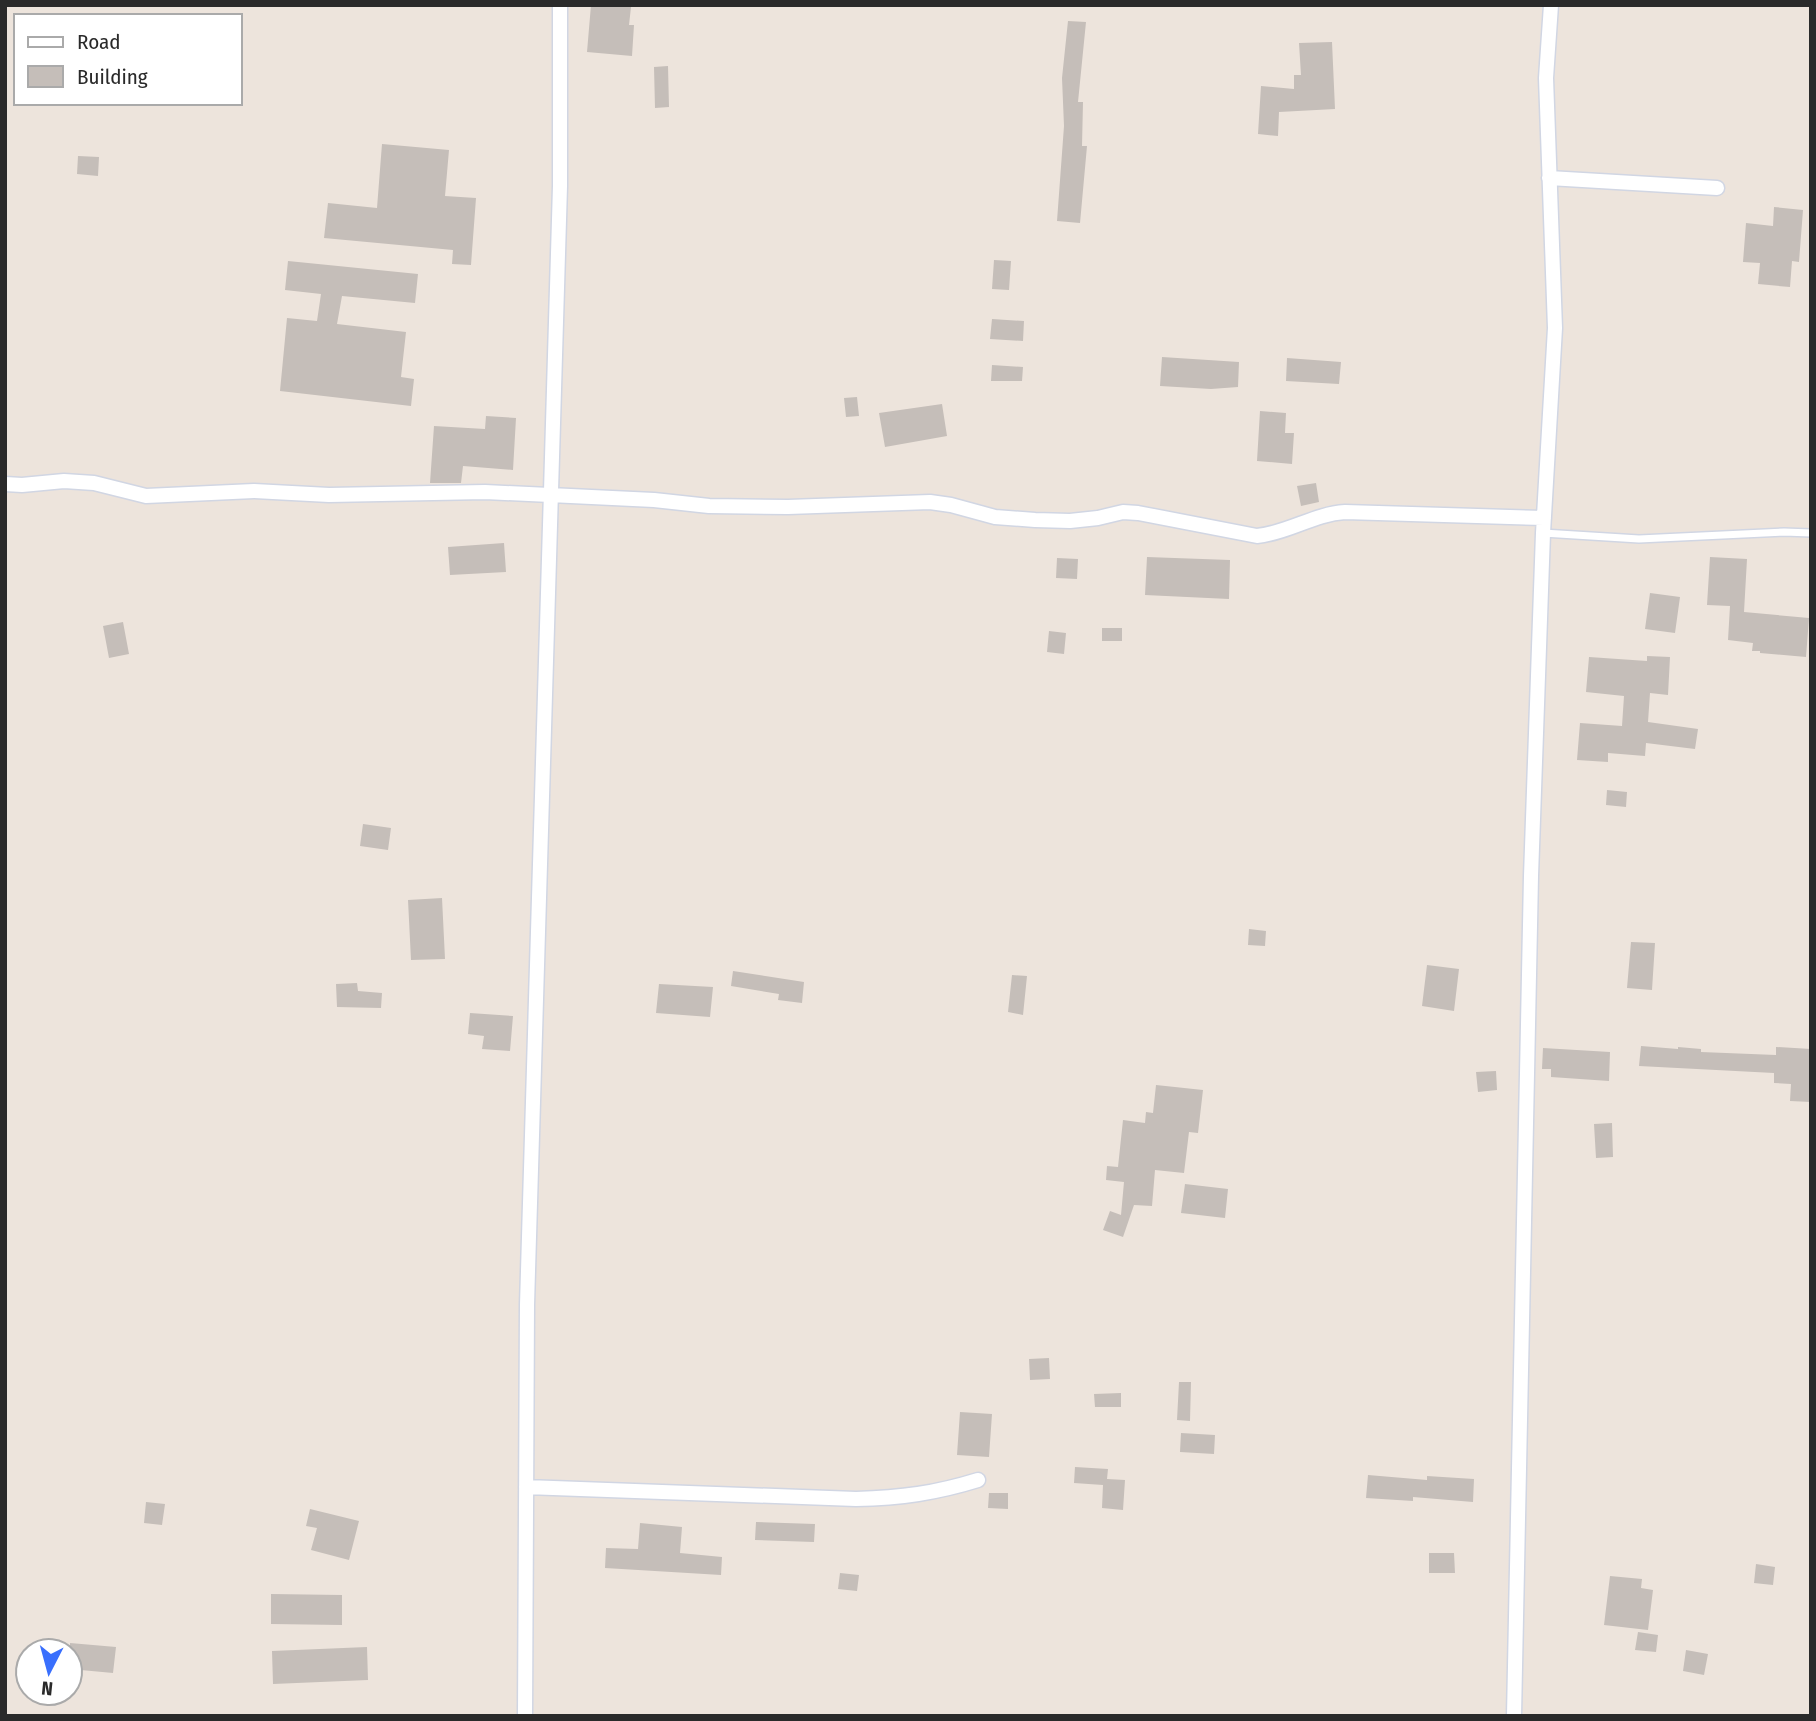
<svg xmlns="http://www.w3.org/2000/svg" width="1816" height="1721" viewBox="0 0 1816 1721" font-family="'Fira Sans Condensed',sans-serif">
<style>
.building{fill:#c5beb9}
.lines{fill:none;stroke-linecap:round;stroke-linejoin:round}
.lane-casing{stroke:#d1d6e3;stroke-width:10}
.street-casing{stroke:#d1d6e3;stroke-width:17}
.lane{stroke:#fff;stroke-width:7}
.street{stroke:#fff;stroke-width:14}
</style>
<rect width="100%" height="100%" fill="#ede4dc"/>
<path class="building" d="M591,5l40,2 -2,18h5l-2,31 -45,-4z
M1068,21l18,1 -8,80h5l-1,44h5l-7,77 -23,-2 7,-95 -2,-48z
M1332,42l3,67 -56,3 -1,24 -20,-2 3,-48 33,3v-14h7l-2,-32z
M668,66l1,41 -14,1 -1,-41z
M382,144l67,6 -4,46 31,2 -5,67 -19,-1 1,-14 -129,-12 4,-35 49,5z
M78,156l21,1 -1,19 -21,-2z
M1774,207l29,3 -4,52 -7,-1 -2,26 -32,-3 2,-21 -17,-1 3,-39 27,3z
M994,260l17,1 -2,29 -17,-1z
M288,261l130,13 -3,29 -73,-7 -5,28 69,8 -5,45 13,2 -3,27 -131,-15 7,-73 30,3 4,-27 -36,-4z
M992,319l32,2 -1,20 -33,-2z
M1162,357l77,5 -1,25 -27,2 -51,-3z
M1287,358l54,4 -2,22 -53,-3z
M992,365l31,2 -1,14h-31z
M857,397l2,19 -13,1 -2,-19z
M942,404l5,32 -62,11 -6,-34z
M1260,411l26,2 -1,20h9l-2,31 -35,-3z
M486,416l30,2 -3,52 -50,-4 -2,17h-31l4,-57 51,3z
M1316,483l3,19 -18,4 -4,-20z
M504,543l2,29 -56,3 -2,-28z
M1147,557l83,3 -1,39 -84,-4z
M1710,557l37,2 -3,53 65,6 -3,39 -46,-4v-2h-8l1,-8 -25,-3 2,-34 -23,-1z
M1057,558l21,1 -1,20 -21,-1z
M1650,593l30,4 -5,36 -30,-4z
M123,622l6,32 -20,4 -6,-32z
M1102,628h20v13h-20z
M1049,631l17,2 -2,21 -17,-2z
M1647,656l23,1 -2,38 -18,-2 -2,29 50,7 -3,20 -49,-6 -1,13 -37,-3v9l-31,-2 3,-37 42,3 2,-30 -38,-4 3,-35 58,4z
M1607,790l20,2 -1,15 -20,-2z
M363,824l28,4 -3,22 -28,-4z
M442,898l3,61 -34,1 -3,-60z
M1249,929l17,2 -1,15 -17,-1z
M1631,942l24,1 -3,47 -25,-2z
M1427,965l32,4 -5,42 -32,-5z
M733,971l71,11 -2,21 -24,-3 1,-6 -48,-8z
M1012,975l15,1 -4,39 -15,-3z
M357,983l1,8 24,2 -1,15 -44,-1 -1,-23z
M659,984l54,3 -3,30 -54,-4z
M470,1013l43,3 -3,35 -28,-2 2,-13 -16,-2z
M1641,1046l37,3v-2l23,2v3l75,3v-8l35,2v53l-21,-1 1,-17 -17,-1v-10l-135,-7z
M1543,1048l67,4 -1,29 -58,-4v-8h-9z
M1496,1071l1,19 -19,2 -2,-20z
M1156,1085l47,5 -5,43 -9,-1 -5,41 -29,-3 -3,36 -18,-1 -11,32 -20,-7 7,-19 11,4 3,-33 -18,-2 1,-14 11,1 5,-47 22,3 1,-11 7,1z
M1612,1123l1,34 -17,1 -2,-34z
M1185,1184l43,5 -3,29 -44,-5z
M1049,1358l1,21 -20,1 -1,-21z
M1179,1382h12l-1,39 -13,-1z
M1121,1393v14h-26l-1,-13z
M960,1412l32,2 -3,43 -32,-2z
M1181,1433l34,2 -1,19 -34,-2z
M1075,1467l33,2 -1,10 18,1 -2,30 -21,-2 1,-23 -29,-2z
M1368,1475l59,5v-4l47,3 -1,23 -60,-5v4l-47,-3z
M989,1493h19v16l-20,-1z
M146,1502l19,2 -3,21 -18,-2z
M310,1509l49,12 -10,39 -38,-10 6,-22 -11,-2z
M756,1522l59,2 -1,18 -59,-2z
M640,1523l42,4 -2,26 42,4 -1,18 -116,-7 1,-20 32,1z
M1429,1553h25l1,20h-26z
M1756,1564l19,3 -2,18 -19,-2z
M840,1573l19,2 -2,16 -19,-2z
M1610,1576l32,3 -1,9 12,2 -5,40 -44,-5z
M271,1594l71,1v30l-71,-1z
M1638,1632l20,3 -2,17 -21,-2z
M70,1643l46,4 -3,26 -43,-4z
M367,1647l1,33 -95,4 -1,-33z
M1686,1650l22,4 -4,21 -21,-4z"/>
<g class="lines">
<g class="lane-casing">
<path id="lane" d="M1543,533l96,6 145,-7 27,1"/>
</g>
<g class="street-casing">
<path id="street" d="M1549,178l168,10
M5,484l17,1 42,-4 30,2 52,13 108,-5 75,4 156,-3 169,8 55,6 79,1 142,-5 21,3 44,12 40,3 35,1 28,-3 25,-6 15,1 119,23c31,-3 57,-22 88,-24l199,6
M526,1487l330,12c45,-1 80,-6 122,-19
M525,1716l2,-411 33,-1119v-181
M1514,1716l17,-840 12,-343 12,-205 -9,-250 5,-73"/>
</g>
<use href="#lane" class="lane"/>
<use href="#street" class="street"/>
</g>
<rect width="1816" height="1721" fill="none" stroke="#2a2a2a" stroke-width="14"/>
<rect x="14" y="14" width="228" height="91" fill="#ffffff" stroke="#aaaaaa" stroke-width="2"/>
<rect x="28" y="37" width="35" height="10" fill="#ffffff" stroke="#aaaaaa" stroke-width="2"/>
<text x="77" y="49" font-size="21" fill="#2a2a2a">Road</text>
<rect x="28" y="66" width="35" height="21" fill="#c5beb9" stroke="#aaaaaa" stroke-width="2"/>
<text x="77" y="84" font-size="21" fill="#2a2a2a">Building</text>
<g transform="translate(49 1672) rotate(186)"><circle r="33" fill="#ffffff" stroke="#aaaaaa" stroke-width="2"/>
<path d="M0-5L12 26L0 18L-12 26Z" fill="#396ffd"/>
<text y="-10" font-size="19" font-weight="bold" text-anchor="middle" fill="#2a2a2a">N</text>
</g>
</svg>
